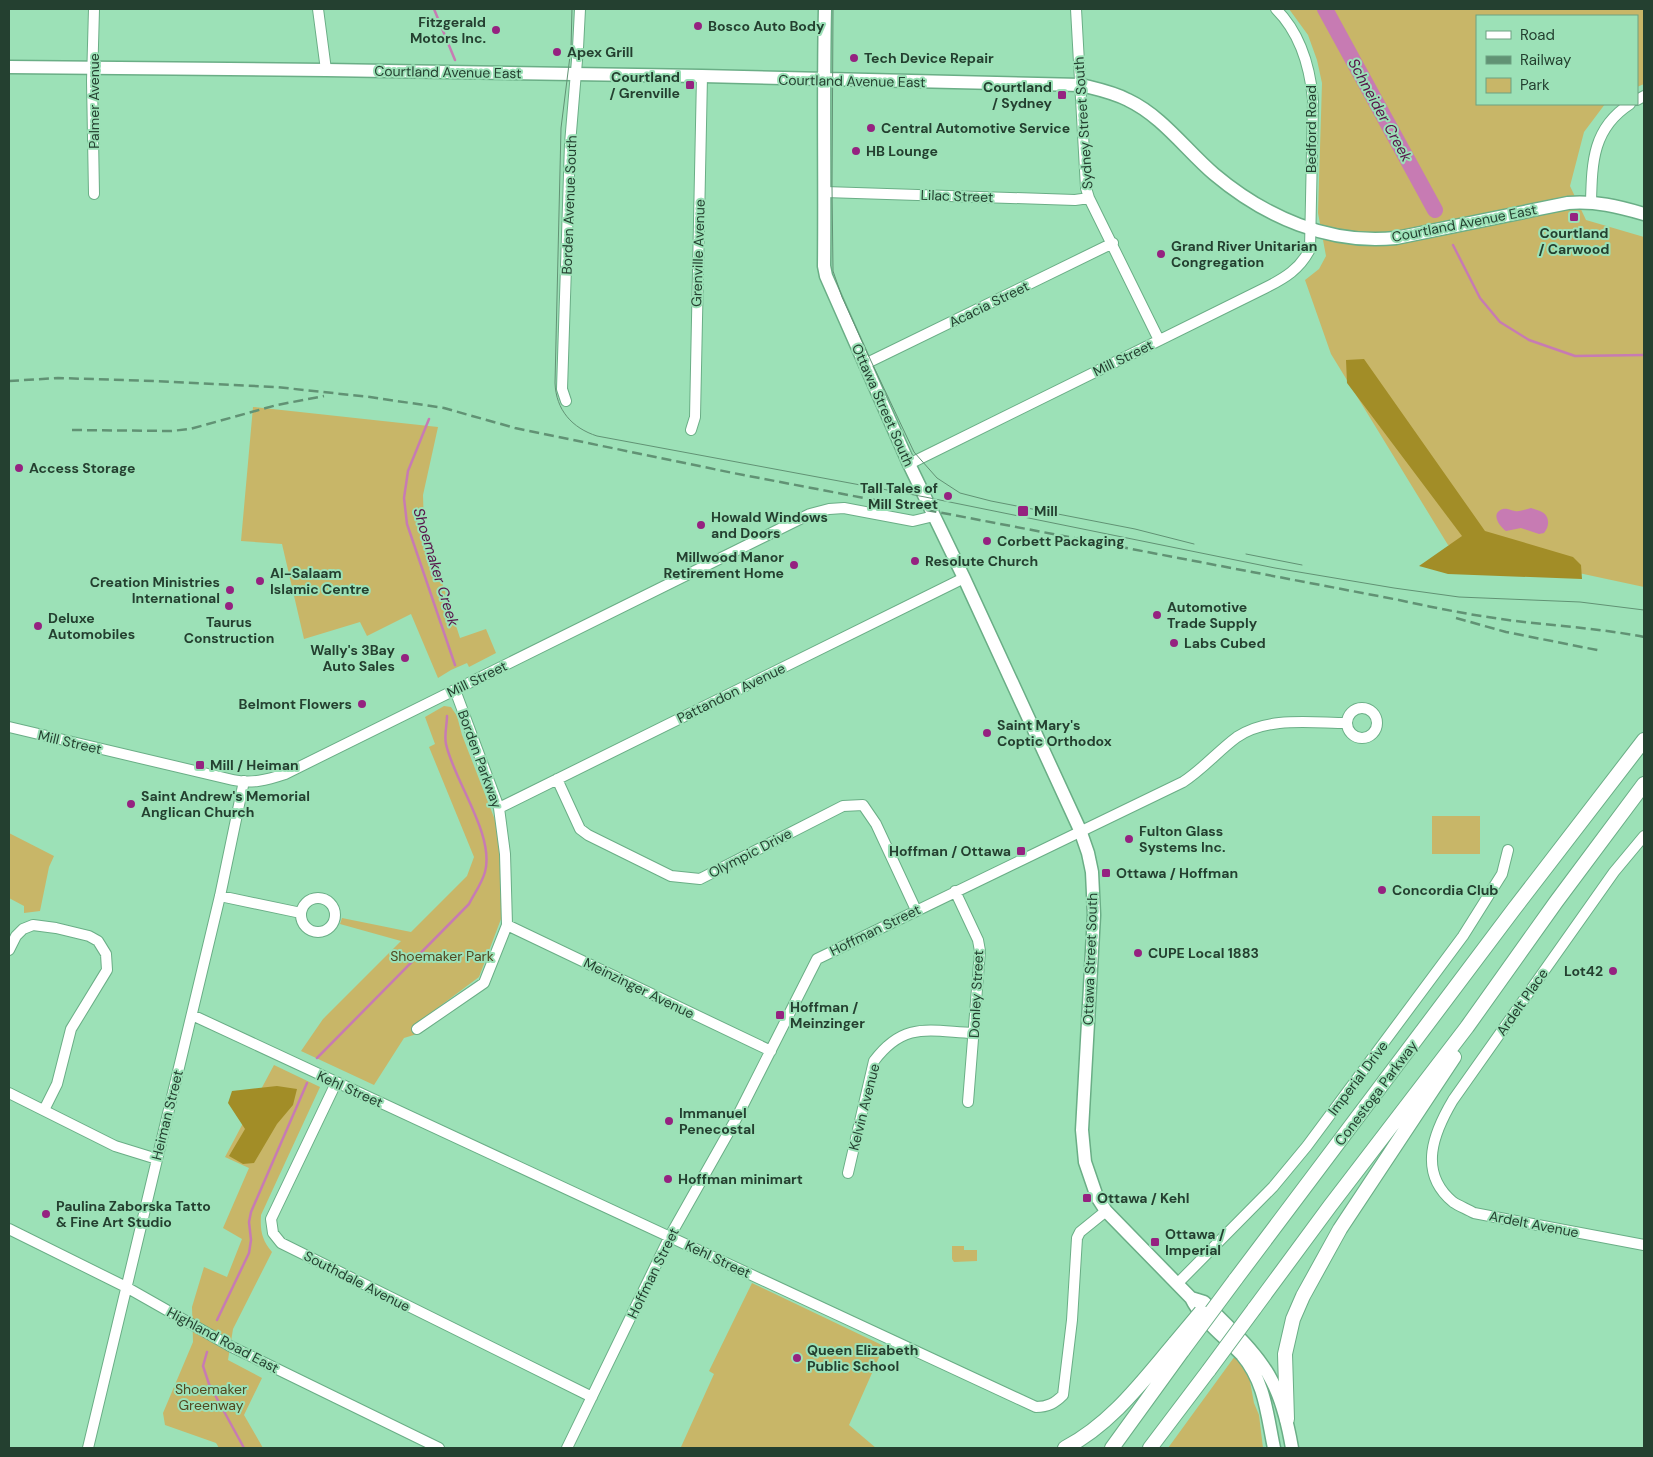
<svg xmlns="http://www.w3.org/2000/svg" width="1653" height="1457" viewBox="0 0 1653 1457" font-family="'DM Sans',sans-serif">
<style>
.green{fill:#c8b668}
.forest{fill:#a28d27}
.water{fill:#c77bb3}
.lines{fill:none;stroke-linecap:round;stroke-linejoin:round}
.stream{stroke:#c77bb3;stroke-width:2.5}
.river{stroke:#c77bb3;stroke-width:16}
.minor-casing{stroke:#6aae86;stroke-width:12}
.major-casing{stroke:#6aae86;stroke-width:15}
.highway-casing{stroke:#6aae86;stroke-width:16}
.minor{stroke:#fff;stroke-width:10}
.major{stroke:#fff;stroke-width:12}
.highway{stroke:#fff;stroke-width:14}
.tram{stroke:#619274;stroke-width:1}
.rail{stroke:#619274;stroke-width:2.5;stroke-dasharray:10 5;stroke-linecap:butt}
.highway-bridge-casing{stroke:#6aae86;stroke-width:16;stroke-linecap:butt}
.highway-bridge{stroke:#fff;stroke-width:14}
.poi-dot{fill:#952280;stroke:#9ce1b7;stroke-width:2}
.labels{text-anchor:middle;stroke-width:4;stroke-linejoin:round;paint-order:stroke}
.poi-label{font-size:14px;font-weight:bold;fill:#244030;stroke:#9ce1b7;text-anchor:start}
.street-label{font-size:14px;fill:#244030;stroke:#9ce1b7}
.park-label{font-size:14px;fill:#514820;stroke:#9ce1b7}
.water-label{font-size:15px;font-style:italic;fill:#57134a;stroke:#9ce1b7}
</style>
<rect width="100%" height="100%" fill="#9ce1b7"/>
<path class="green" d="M1289,9h355v75l-7,3v-71h-160v88h128l-21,28 -14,54 16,34 58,17v350l-196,-42 -117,-191 -26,-74 14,-11 7,-13 -8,-43 4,-130 -5,-23 -9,-25z
M253,407l185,20 -15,68 1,31 36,112 26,-9 10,24 -27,14 -2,-4 -16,7 -13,8 -27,-64 -44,22 -7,-14 -56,17 -22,-95 -41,-3z
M444,706l7,1 6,9 5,19 33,85 7,43 -1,56 -22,58 -63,47 1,10 -13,4 -30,47 -73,-34 22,-32 78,-78 -61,-17 2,-6 69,14 56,-56 7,-19 -45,-110 6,-3 -10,-27z
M1432,816h48v38h-48z
M9,833l45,23 -5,11 -9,44 -16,2v-7l-15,-8z
M274,1065l46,22 -59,128c-1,16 1,25 11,37l-39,77 -5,31 34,18 -18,37 19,33h-44l-3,-5 -51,-18 -2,-12 30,-71 -1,-35 12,-40 23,10 15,-38 -19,-11 26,-60 -24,-11z
M952,1246h12v4h13v11l-23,1 -2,-3z
M752,1283l132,63 -35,79 27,23 -195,-1 33,-73 -5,-3z
M1235,1356l14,20 5,27 5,12 4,33h-95z"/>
<path class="forest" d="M1364,359l121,172 88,26 8,8 1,14 -134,-5 -29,-8 43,-30 -115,-153 -1,-23z
M277,1086l20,3 -4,16 -16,19 -23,39 -11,1 -14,-8 16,-27 -17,-26 4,-12z"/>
<path class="water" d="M1531,508c3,1 6,2 9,3 10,4 10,15 4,22l-5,1 -18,-6 -15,3c-7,-5 -16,-18 -3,-22 5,-1 8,2 12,2 5,1 11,-2 16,-3z"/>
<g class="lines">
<path class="stream" d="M434,9l21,51
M1453,245l27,53 20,24 29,18 46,16 69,-1
M429,419l-21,52 -4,27 3,26 48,141
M317,1058l152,-154c5,-10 13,-21 16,-32 10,-37 -31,-91 -39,-128 -2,-9 1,-19 1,-28
M217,1320l32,-67 2,-13 -2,-18 2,-10 56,-129
M207,1352l-4,14 6,18 35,64"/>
<path class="river" d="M1325,9l110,201"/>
<g class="minor-casing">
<path id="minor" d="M94,9l-2,72 2,113
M318,9l8,61
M1076,9l10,179 3,10 70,142
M1637,100l7,-4
M825,192l250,8 14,-2
M1591,202c1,-41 2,-74 39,-98
M865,364l248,-121
M566,401l-4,-12 8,-245 8,-96 2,-39
M691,430l4,-13 7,-341
M909,464l356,-176c20,-10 35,-19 45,-39l3,-149c-3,-33 -13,-67 -37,-91
M1347 723a15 15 0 1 1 30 0a15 15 0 1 1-30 0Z
M9,727l224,53c18,4 34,0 52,-6l525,-260 19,-5 15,-1 69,13 21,-5
M557,779l23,50 8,6 83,41 29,3 143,-73 20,-1 13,19 40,86
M499,808l465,-230
M1644,836l-30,36 -161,228c-19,32 -36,72 0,102 6,4 14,7 21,11l170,32
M955,891l23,49 2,11 -12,151
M220,896l81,17
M301 915a17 17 0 1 1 34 0a17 17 0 1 1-34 0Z
M507,925l264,126
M9,950l7,-14 7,-7 10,-4 23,3 33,8 9,5 8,13 1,16 -36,59 -14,55 -13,26
M192,1015l844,392c12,0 19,-4 27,-12l9,-75 5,-82 3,-6 26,-21
M417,1029l67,-46 23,-58 -2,-71 -6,-46 -44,-118
M336,1083l-65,136 2,14 8,10 311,154
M9,1093l106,53 42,13
M848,1173l26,-112c30,-40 55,-30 99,-28
M9,1229l117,58 104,59 209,102
M1177,1284l96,-97 34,-41 156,-210 39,-62 6,-24
M88,1448l132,-552 24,-115
M567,1448l103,-212 66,-117 81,-160 366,-177c20,-13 35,-31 54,-45 31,-21 75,-14 110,-14"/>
</g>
<g class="major-casing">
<path id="major" d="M825,9c-2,85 0,171 -1,257l2,10 83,188 55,114 116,252 8,23 4,19 2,43 -12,215 3,32 12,35 9,14 85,87c11,23 34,39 51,57 23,27 25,60 32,93
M9,67l317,3 376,6 379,9c16,4 32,7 47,15 34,16 58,50 86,74 51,43 115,71 182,64l172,-35c28,-2 49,3 76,11
M1191,1298l13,4c23,24 53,49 68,79 11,21 16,44 20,67"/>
</g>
<g class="highway-casing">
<path id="highway" d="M1235,1280l279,-371 130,-169
M1254,1309l76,-103 137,-179 89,-125 88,-118
M1287,1419l-2,-65 8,-35 10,-23 37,-67 114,-172
M1065,1448c46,-24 77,-66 110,-105
M1112,1448l71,-98
M1150,1448l59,-78"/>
</g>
<use href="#minor" class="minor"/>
<use href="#major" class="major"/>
<use href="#highway" class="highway"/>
<path class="tram" d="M572,9l-1,39 -10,80 -6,255c1,27 17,45 42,53l328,61 350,71 119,20 65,9 121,5 64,8
M833,9l-1,178 1,84 9,26 29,64 43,91 23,26 23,15 31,8 144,28 59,15
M1246,554l56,11"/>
<path class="rail" d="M9,381l49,-3 98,3 120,6 94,10 74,11 71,20 218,45 666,127c36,8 72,15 109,20 45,6 91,8 136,17
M72,430l99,1 19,-2 87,-24 47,-9
M1456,618l50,14 96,19"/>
<g class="highway-bridge-casing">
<path id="highway-bridge" d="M1175,1343l26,-31
M1183,1350l52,-70
M1209,1370l45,-61"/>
</g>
<use href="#highway-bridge" class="highway-bridge"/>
</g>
<g class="poi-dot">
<circle cx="698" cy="26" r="5"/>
<circle cx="496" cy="30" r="5"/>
<circle cx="557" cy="52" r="5"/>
<circle cx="854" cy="58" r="5"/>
<rect x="685" y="80" width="10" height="10" rx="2.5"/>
<rect x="1057" y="90" width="10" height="10" rx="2.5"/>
<circle cx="871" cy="128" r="5"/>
<circle cx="856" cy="151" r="5"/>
<rect x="1569" y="212" width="10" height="10" rx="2.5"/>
<circle cx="1161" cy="254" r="5"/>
<circle cx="19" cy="468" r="5"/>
<circle cx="948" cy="496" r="5"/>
<rect x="1017" y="505" width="12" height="12" rx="2.5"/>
<circle cx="701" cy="525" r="5"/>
<circle cx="987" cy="541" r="5"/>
<circle cx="915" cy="561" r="5"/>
<circle cx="794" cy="565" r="5"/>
<circle cx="260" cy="581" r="5"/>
<circle cx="230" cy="590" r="5"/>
<circle cx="229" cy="606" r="5"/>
<circle cx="1157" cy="615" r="5"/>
<circle cx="38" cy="626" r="5"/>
<circle cx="1174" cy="643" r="5"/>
<circle cx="405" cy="658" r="5"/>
<circle cx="362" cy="704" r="5"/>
<circle cx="987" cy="733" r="5"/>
<rect x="195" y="760" width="10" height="10" rx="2.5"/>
<circle cx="131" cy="804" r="5"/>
<circle cx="1129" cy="839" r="5"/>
<rect x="1016" y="846" width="10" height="10" rx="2.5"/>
<rect x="1101" y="868" width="10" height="10" rx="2.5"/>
<circle cx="1382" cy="890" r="5"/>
<circle cx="1138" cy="953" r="5"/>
<circle cx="1613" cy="971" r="5"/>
<rect x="775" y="1010" width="10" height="10" rx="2.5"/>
<circle cx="669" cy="1121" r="5"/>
<circle cx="668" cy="1179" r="5"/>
<rect x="1082" y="1193" width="10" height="10" rx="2.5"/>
<circle cx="46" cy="1214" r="5"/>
<rect x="1150" y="1237" width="10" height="10" rx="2.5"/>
<circle cx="797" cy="1358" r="5"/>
</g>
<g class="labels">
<g class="poi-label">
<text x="486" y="27" text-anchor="end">Fitzgerald<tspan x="486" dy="16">Motors Inc.</tspan></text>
<text x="708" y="31">Bosco Auto Body</text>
<text x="567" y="57">Apex Grill</text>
<text x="864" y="63">Tech Device Repair</text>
<text x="680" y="82" text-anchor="end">Courtland<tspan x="680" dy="16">/ Grenville</tspan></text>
<text x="1052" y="92" text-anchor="end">Courtland<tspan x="1052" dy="16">/ Sydney</tspan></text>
<text x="881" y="133">Central Automotive Service</text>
<text x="866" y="156">HB Lounge</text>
<text x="1574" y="238" text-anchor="middle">Courtland<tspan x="1574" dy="16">/ Carwood</tspan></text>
<text x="1171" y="251">Grand River Unitarian<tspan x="1171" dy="16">Congregation</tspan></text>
<text x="29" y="473">Access Storage</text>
<text x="938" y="493" text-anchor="end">Tall Tales of<tspan x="938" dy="16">Mill Street</tspan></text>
<text x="1034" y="516">Mill</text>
<text x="711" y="522">Howald Windows<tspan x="711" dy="16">and Doors</tspan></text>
<text x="997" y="546">Corbett Packaging</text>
<text x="784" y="562" text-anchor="end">Millwood Manor<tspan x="784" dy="16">Retirement Home</tspan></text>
<text x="925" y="566">Resolute Church</text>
<text x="270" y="578">Al-Salaam<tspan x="270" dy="16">Islamic Centre</tspan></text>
<text x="220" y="587" text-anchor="end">Creation Ministries<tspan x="220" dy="16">International</tspan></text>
<text x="1167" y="612">Automotive<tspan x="1167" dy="16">Trade Supply</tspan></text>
<text x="48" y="623">Deluxe<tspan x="48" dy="16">Automobiles</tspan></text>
<text x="229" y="627" text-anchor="middle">Taurus<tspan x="229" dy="16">Construction</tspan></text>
<text x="1184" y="648">Labs Cubed</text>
<text x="395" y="655" text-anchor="end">Wally's 3Bay<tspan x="395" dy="16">Auto Sales</tspan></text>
<text x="352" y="709" text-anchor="end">Belmont Flowers</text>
<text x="997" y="730">Saint Mary's<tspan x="997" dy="16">Coptic Orthodox</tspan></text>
<text x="210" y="770">Mill / Heiman</text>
<text x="141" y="801">Saint Andrew's Memorial<tspan x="141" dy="16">Anglican Church</tspan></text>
<text x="1139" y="836">Fulton Glass<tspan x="1139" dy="16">Systems Inc.</tspan></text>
<text x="1011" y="856" text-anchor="end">Hoffman / Ottawa</text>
<text x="1116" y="878">Ottawa / Hoffman</text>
<text x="1392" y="895">Concordia Club</text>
<text x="1148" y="958">CUPE Local 1883</text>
<text x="1603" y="976" text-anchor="end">Lot42</text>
<text x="790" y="1012">Hoffman /<tspan x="790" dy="16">Meinzinger</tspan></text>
<text x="679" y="1118">Immanuel<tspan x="679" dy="16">Penecostal</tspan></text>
<text x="678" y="1184">Hoffman minimart</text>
<text x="1097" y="1203">Ottawa / Kehl</text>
<text x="56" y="1211">Paulina Zaborska Tatto<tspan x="56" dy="16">&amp; Fine Art Studio</tspan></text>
<text x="1165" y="1239">Ottawa /<tspan x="1165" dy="16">Imperial</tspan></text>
<text x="807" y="1355">Queen Elizabeth<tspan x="807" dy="16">Public School</tspan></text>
</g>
<g class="street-label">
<text transform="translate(448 72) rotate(1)" y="5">Courtland Avenue East</text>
<text transform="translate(852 81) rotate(1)" y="5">Courtland Avenue East</text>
<text transform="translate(94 101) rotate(-90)" y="5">Palmer Avenue</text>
<text transform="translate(1083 123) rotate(-94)" y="5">Sydney Street South</text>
<text transform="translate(1311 129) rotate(-90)" y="5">Bedford Road</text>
<text transform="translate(957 196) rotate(2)" y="5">Lilac Street</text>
<text transform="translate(569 205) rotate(-88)" y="5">Borden Avenue South</text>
<text transform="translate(1464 223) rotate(-11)" y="5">Courtland Avenue East</text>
<text transform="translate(698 253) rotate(-88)" y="5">Grenville Avenue</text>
<text transform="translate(989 304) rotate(-26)" y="5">Acacia Street</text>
<text transform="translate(1123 358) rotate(-26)" y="5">Mill Street</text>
<text transform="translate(883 405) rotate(66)" y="5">Ottawa Street South</text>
<text transform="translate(477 679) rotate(-26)" y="5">Mill Street</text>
<text transform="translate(731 693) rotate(-26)" y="5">Pattandon Avenue</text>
<text transform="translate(70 742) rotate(13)" y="5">Mill Street</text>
<text transform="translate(480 759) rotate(70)" y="5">Borden Parkway</text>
<text transform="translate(750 853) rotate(-27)" y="5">Olympic Drive</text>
<text transform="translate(875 930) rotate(-26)" y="5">Hoffman Street</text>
<text transform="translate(1090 959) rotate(-88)" y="5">Ottawa Street South</text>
<text transform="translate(639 988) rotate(26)" y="5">Meinzinger Avenue</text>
<text transform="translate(976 994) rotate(-87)" y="5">Donley Street</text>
<text transform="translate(1522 1002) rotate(-55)" y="5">Ardelt Place</text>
<text transform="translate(1358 1078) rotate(-53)" y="5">Imperial Drive</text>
<text transform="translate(350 1089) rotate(24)" y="5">Kehl Street</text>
<text transform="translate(1376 1093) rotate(-53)" y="5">Conestoga Parkway</text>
<text transform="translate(864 1107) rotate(-76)" y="5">Kelvin Avenue</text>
<text transform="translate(167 1115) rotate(-76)" y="5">Heiman Street</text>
<text transform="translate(1534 1224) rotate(11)" y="5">Ardelt Avenue</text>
<text transform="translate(718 1259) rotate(25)" y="5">Kehl Street</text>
<text transform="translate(653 1273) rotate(-64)" y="5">Hoffman Street</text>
<text transform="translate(357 1281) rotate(27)" y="5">Southdale Avenue</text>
<text transform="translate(223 1340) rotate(28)" y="5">Highland Road East</text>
</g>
<g class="park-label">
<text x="442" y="961">Shoemaker Park</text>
<text x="211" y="1394">Shoemaker<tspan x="211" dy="16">Greenway</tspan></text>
</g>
<g class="water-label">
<text transform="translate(1380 110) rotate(61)" y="5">Schneider Creek</text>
<text transform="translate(436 567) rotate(73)" y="5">Shoemaker Creek</text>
</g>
</g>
<rect width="1653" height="1457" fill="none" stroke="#244030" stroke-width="20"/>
<rect x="1476" y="15" width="162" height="90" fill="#9ce1b7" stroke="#6ca181"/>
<rect x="1486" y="31" width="25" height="8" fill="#ffffff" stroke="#6ca181"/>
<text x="1520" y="40" font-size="15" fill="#244030">Road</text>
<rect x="1486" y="56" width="25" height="8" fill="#619274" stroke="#6ca181"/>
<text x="1520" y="65" font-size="15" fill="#244030">Railway</text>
<rect x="1486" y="78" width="25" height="15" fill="#c8b668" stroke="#6ca181"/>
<text x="1520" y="90" font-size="15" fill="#244030">Park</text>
</svg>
